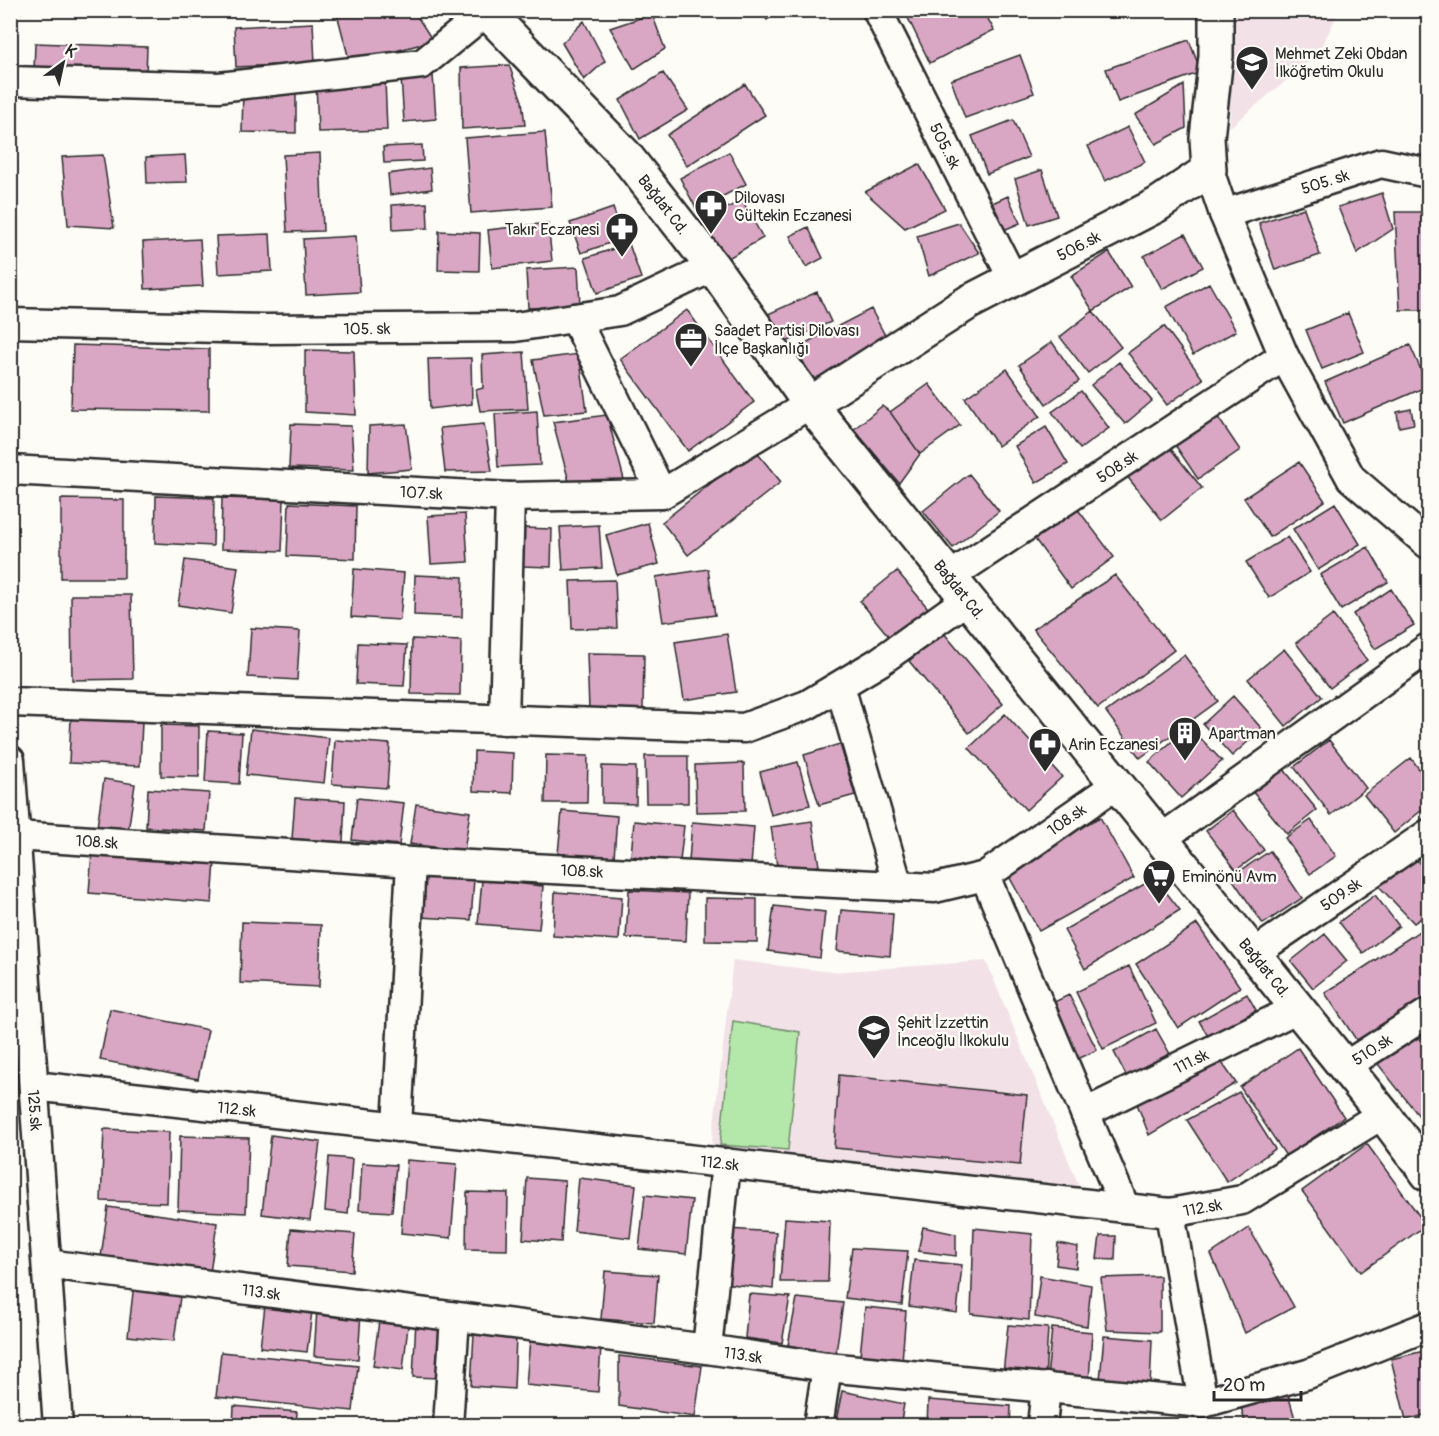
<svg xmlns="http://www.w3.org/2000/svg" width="1439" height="1436" viewBox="0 0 1439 1436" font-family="Pangolin,sans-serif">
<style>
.built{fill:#f2e2e8}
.green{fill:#b4e8aa;stroke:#708a6a;stroke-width:1.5}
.building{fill:#d9a7c4;stroke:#2b2b2b;stroke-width:1.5}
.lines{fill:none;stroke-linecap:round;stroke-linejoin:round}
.street-casing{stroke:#2b2b2b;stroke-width:33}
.secondary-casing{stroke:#2b2b2b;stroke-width:38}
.street{stroke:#fdfcf7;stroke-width:28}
.secondary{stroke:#fdfcf7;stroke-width:33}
.labels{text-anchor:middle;stroke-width:4.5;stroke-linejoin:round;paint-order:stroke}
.poi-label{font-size:16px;fill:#2b2b2b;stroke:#fdfcf7;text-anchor:start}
.street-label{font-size:16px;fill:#2b2b2b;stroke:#fdfcf7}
</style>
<rect width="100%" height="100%" fill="#fdfcf7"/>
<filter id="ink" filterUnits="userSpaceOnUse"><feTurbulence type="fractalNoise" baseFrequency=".0167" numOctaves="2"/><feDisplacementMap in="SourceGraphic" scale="12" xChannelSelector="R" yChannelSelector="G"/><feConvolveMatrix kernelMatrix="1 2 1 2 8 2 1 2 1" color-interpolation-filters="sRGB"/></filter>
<g filter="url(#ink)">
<path class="built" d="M1231,11h108l-21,43 -88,73z
M733,960l99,12 154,-11 94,227 -369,-39z"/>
<path class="green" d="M733,1021l67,11 -12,118 -68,-5z"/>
<path class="building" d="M336,10h77l20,31 -83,22z
M760,10h20l-13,10z
M904,10h79l11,20 -64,33z
M1110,10h26l-24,8z
M652,14l13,35 -31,20 -24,-41z
M584,21l21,40 -21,19 -22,-37z
M313,23l2,40 -79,4 -2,-40z
M1189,40l12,32 -83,30 -12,-33z
M35,43l112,4 -1,29 -112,-4z
M1020,55l14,38 -69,25 -14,-38z
M509,65l13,36 3,24 -63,4 -1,-61z
M663,73l25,37 -48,29 -20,-39z
M433,75l3,44 -32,3 -3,-45z
M385,80l2,50 -69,2 -2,-50z
M745,84l20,31 -78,51 -20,-31z
M1184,85l2,43 -30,16 -21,-29z
M243,90l53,1v42l-54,-1z
M1013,120l16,37 -42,17 -15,-38z
M1128,127l17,35 -40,19 -17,-35z
M545,132l7,75 -81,6 -6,-75z
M422,145l1,16 -39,2 -1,-16z
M729,152l17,32 -49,26 -17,-32z
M320,153l3,78 -36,1 -4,-77z
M103,155l11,73 -46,-3 -6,-68z
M185,155l2,27 -40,1 -1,-26z
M919,164l26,45 -40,19 -40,-36z
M430,168l2,21 -42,6 -2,-21z
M1042,170l15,46 -28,9 -14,-46z
M1382,193l11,36 -36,24 -19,-46z
M1008,196l12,27 -21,9 -11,-27z
M742,200l21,38 -38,22 -22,-39z
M427,203l1,25 -35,2 -1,-25z
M613,208l11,30 -43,15 -11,-30z
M1304,208l16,47 -45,15 -16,-47z
M1395,212h33v98h-28z
M548,223l4,38 -60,7 -4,-38z
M959,223l20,30 -50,23 -12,-40z
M808,227l15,31 -17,9 -16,-31z
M439,231l41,2 -1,38 -41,-1z
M270,234l2,37 -54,3 -2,-38z
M1185,234l18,33 -41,22 -18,-33z
M356,236l4,56 -54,3 -3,-56z
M200,239l3,47 -58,3 -2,-47z
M629,244l12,34 -44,15 -12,-35z
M1109,252l22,35 -38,24 -22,-35z
M578,267l2,39 -52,2 -2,-38z
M1209,283l27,48 -43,24 -27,-48z
M817,292l14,30 -49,22 -14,-30z
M871,309l17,32 -75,39 -17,-32z
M687,310l67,92 -66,49 -68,-92z
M1093,311l28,36 -33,26 -28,-36z
M1348,313l16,39 -42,17 -16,-39z
M1164,326l39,53 -36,26 -39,-52z
M1052,342l27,39 -33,23 -27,-39z
M73,345l136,4v62l-138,-2z
M1410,345l18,41 -85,37 -18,-41z
M305,350l49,1 2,64 -51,-3z
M524,352l4,57 -48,2 -4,-21 7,-2 -1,-33z
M579,354l8,57 -43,4 -11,-55z
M471,358l1,46 -42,5 -2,-50z
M1119,362l33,39 -27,23 -34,-39z
M1007,369l33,47 -42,30 -33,-48z
M929,384l31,41 -40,29 -30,-42z
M1081,391l28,37 -29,21 -28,-37z
M882,406l8,6 30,42 -21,29 -45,-54z
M1411,409l3,15 -15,3 -2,-15z
M1213,410l27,40 -42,29 -27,-40z
M537,411l3,54 -42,2 -3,-53z
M607,415l18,68 -54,6 -18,-67z
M291,424l60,2 3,44 -65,-2z
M406,424l6,45 -44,4 1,-47z
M484,424l8,47 -47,1 -5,-44z
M1046,427l22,37 -32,19 -21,-37z
M1166,443l36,45 -40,32 -36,-45z
M754,449l27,33 -93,73 -26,-33z
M1299,462l26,39 -55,36 -26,-39z
M969,474l30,37 -46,37 -30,-37z
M156,496l58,2 -1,48 -58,-3z
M222,498l62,2 -2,51 -61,-2z
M61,499l63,1v78h-63z
M289,503l67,3 -1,53 -68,-3z
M1335,503l25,41 -42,26 -25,-41z
M1076,507l38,50 -43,32 -37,-51z
M465,514l3,48 -37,2 -3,-48z
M648,523l11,41 -42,11 -11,-40z
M599,525l3,43 -39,2 -3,-43z
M523,528l29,1 -1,38 -30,-1z
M1287,537l23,35 -41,26 -23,-36z
M1368,547l20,35 -47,28 -21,-35z
M185,560l53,7 -7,46 -53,-8z
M354,569l50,4 -4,47 -49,-3z
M708,569l7,46 -52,7 -7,-45z
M897,571l35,42 -37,31 -35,-43z
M415,575l48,2 -1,40 -48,-2z
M1115,575l59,75 -76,58 -65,-79z
M615,580l2,48 -45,1 -2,-48z
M1391,589l23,36 -39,24 -22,-35z
M71,595h60l2,84 -61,1z
M1333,615l34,45 -37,28 -34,-45z
M251,628l49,3 -3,49 -49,-3z
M943,632l60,72 -34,29 -60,-72z
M727,634l9,58 -52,8 -9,-58z
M412,639l49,2 -1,54 -49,-1z
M358,643l49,2 -3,41 -48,-2z
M1284,649l38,48 -36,29 -38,-47z
M587,653l57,1 -1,55 -54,1z
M1184,655l34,46 -78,57 -34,-46z
M1233,696l29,33 -30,27 -29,-32z
M1005,714l57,63 -36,33 -57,-62z
M71,718l71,3 -2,45 -71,-3z
M161,725l38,1v51l-38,-1z
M1189,726l33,35 -41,37 -32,-36z
M251,729l78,9 -5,45 -78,-8z
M208,731l34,2 -3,51 -34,-2z
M335,740l55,4 -3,44 -55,-4z
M1329,740l37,48 -35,27 -37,-48z
M840,744l15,51 -36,10 -15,-50z
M474,751l39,2 -1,40 -39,-2z
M546,755l42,1 -1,47h-42z
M645,756h43v47h-42z
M1411,758l17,23v24l-34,28 -30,-38z
M798,762l12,43 -39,10 -11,-43z
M744,763l1,48 -49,1 -1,-47z
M602,766l34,1v37l-34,-1z
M1282,767l35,43 -30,24 -35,-43z
M104,779l31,5 -7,48 -31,-5z
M148,789l61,4 -3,38 -60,-4z
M295,798l50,3 -2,41 -51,-3z
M357,798l47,5 -5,42 -47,-5z
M416,804l54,8 -6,39 -54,-7z
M1233,810l31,40 -28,20 -30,-39z
M562,811l55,5 -3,42 -56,-4z
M1100,817l34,61 -95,53 -34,-62z
M1311,820l25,36 -26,18 -25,-36z
M634,821l50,5 -4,35 -49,-5z
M812,821l7,45 -41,6 -7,-45z
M692,822l62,5 -3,39 -62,-5z
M92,851l123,10 -3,42 -123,-10z
M1270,851l32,47 -39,26 -32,-47z
M1413,855l15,19v39l-14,10 -42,-44z
M423,875l51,4 -3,41 -51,-3z
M1155,878l25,32 -95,59 -21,-39z
M482,880l61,6 -4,43 -61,-5z
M629,890l59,3 -2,48 -60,-3z
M555,892l67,5 -3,43 -66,-4z
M1375,895l24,31 -36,27 -24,-31z
M705,898l52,1v43l-52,-1z
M774,906l51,6 -5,46 -52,-7z
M841,910l52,4 -3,42 -53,-5z
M242,922l79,3 -2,62 -79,-4z
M1197,924l43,63 -62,41 -42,-64z
M1424,928l4,6v69l-67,44 -36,-54z
M1325,934l22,27 -34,27 -22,-27z
M1129,966l27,57 -53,26 -27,-57z
M1247,994l9,16 -47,28 -10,-17z
M1069,995l28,55 -19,9 -28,-55z
M110,1009l98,21 -10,49 -98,-19z
M1420,1023l8,10v75l-9,8 -45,-57z
M1156,1029l14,25 -43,23 -13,-25z
M1298,1048l46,69 -58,39 -46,-69z
M1218,1057l18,26 -87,52 -15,-39z
M839,1075l188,20 -7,70 -186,-17z
M1239,1092l36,57 -48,33 -40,-62z
M104,1129l65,3 -2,71 -66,-2z
M271,1135l49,7 -10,78 -48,-6z
M180,1136l69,2 -3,75 -68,-3z
M1367,1144l59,81 -65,47 -59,-81z
M329,1157l23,2 -4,55 -23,-3z
M407,1160l50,4 -6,74 -50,-5z
M362,1163l34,2 -4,47 -33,-2z
M527,1178l38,3 -4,61 -38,-3z
M579,1178l57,7 -6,53 -56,-7z
M467,1192l41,1 -1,57 -41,-1z
M645,1195l47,5 -6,54 -47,-5z
M108,1207l109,16 -7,50 -109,-16z
M785,1218l45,3 -2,61h-48z
M923,1227l33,7v22l-38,-5z
M974,1228l58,6 -3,86 -58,-6z
M1249,1228l45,79 -49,26 -34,-79z
M291,1229l64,5 -3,37 -64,-5z
M728,1229l48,3 -3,57 -50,-6z
M1100,1236h16l-1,24 -18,-1z
M1058,1243l20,4 -2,21 -20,-3z
M852,1248l56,3 -6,54 -57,-7z
M914,1260l48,5 -5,48 -48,-7z
M605,1271l53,4 -4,48 -53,-4z
M1040,1276l51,9 -4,41 -52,-9z
M1160,1276v56l-53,-2 -6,-52z
M134,1284l47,6 -7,51 -46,-5z
M749,1294l41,3 -8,46 -37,-5z
M797,1298l46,5 -7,50 -48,-8z
M265,1306l47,5 -5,41 -47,-5z
M865,1307l41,4 -4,50 -42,-5z
M317,1309l44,3 -3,47 -44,-3z
M380,1313l29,4 -6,53 -30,-4z
M416,1320l26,2 -3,56 -26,-1z
M1008,1325l40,3 -3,51 -42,-5z
M1052,1328l40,4 -3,50 -42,-4z
M474,1334l42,2 -2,53 -43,-3z
M1104,1336l48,4 -2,48 -50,-8z
M530,1340l71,7 -3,45 -72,-7z
M1428,1350v64l-22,6 -15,-61z
M221,1352l137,14 -5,45 -137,-14z
M619,1356l83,10 -7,51 -76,-11z
M842,1391l62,13 -4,22h-65z
M1288,1394l9,32h-51l-5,-19z
M928,1400l83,6 -1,20h-83z
M234,1406l63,6 -1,14h-63z
M1060,1420l57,5v1h-58z
M1140,1420l40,2v4h-40z"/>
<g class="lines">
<g class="street-casing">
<g id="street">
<path id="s1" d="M877,10l136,269"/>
<path d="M10,81l209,6 203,-23 64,-52"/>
<path d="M1209,170l15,44 60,142 67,122 77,66"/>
<path id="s2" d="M1224,214l157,-51 47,10"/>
<path d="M575,318l87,176"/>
<path id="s3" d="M10,323l253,6 252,-2 105,-16 93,-44"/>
<path id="s4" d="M10,470l500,27 152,-3 148,-90"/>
<path id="s5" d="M949,577l335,-221"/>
<path d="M840,686l58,200"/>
<path d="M10,702l734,26 63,-23 72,-43 87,-62"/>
<path d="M504,720l6,-223"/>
<path id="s6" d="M10,760l48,666"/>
<path id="s7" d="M16,836l395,26 524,26 50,-12 132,-92"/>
<path d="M1161,839l267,-191"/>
<path d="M985,876l140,332"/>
<path id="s8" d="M1253,954l175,-120"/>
<path id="s9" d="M1344,1067l84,-54"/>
<path id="s10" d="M34,1086l1136,127 72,-13 141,-86"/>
<path id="s11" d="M1085,1113l213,-105"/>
<path d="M397,1127l14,-265"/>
<path d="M1170,1213l33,190"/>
<path id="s12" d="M47,1264l660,85 120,18 376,36 105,-29 120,-48"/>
<path d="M707,1349l19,-186"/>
<path d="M448,1426l7,-109"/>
<path d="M818,1426l9,-59"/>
<path d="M1042,1426l4,-39"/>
</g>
</g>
<g class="secondary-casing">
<g id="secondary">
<path id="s13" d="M485,10l140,145 88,112 97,137 573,710 45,60"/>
<path id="s14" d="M810,404l159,-102 188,-97 52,-35 -2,-32 9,-82v-46"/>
</g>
</g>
<use href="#street" class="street"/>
<use href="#secondary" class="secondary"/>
</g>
</g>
<defs>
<g id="school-pin" transform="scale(1.725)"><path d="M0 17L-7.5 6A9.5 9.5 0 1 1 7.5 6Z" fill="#2b2b2b" stroke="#fdfcf7"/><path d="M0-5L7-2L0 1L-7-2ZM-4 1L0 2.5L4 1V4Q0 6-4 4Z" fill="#fff"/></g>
<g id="pharmacy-pin" transform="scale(1.725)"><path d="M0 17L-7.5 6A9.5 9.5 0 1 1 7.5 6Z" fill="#2b2b2b" stroke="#fdfcf7"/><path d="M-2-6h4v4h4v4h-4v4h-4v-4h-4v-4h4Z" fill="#fff"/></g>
<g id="office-pin" transform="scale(1.725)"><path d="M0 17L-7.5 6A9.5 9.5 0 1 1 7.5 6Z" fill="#2b2b2b" stroke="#fdfcf7"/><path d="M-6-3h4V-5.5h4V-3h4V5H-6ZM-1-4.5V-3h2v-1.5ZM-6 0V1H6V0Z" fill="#fff"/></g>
<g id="building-pin" transform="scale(1.725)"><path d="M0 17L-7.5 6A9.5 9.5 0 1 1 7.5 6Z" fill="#2b2b2b" stroke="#fdfcf7"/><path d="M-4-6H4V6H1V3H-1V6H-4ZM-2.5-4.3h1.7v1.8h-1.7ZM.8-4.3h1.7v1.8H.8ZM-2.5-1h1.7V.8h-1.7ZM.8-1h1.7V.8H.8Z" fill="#fff"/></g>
<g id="supermarket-pin" transform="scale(1.725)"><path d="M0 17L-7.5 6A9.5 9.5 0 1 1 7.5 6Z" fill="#2b2b2b" stroke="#fdfcf7"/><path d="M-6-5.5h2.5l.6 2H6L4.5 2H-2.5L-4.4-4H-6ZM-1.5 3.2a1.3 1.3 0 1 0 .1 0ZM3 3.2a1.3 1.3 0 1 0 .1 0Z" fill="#fff"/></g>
</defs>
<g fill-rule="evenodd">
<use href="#school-pin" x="1252" y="62"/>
<use href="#pharmacy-pin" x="711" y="206"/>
<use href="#pharmacy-pin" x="622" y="229"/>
<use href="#office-pin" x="691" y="339"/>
<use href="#building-pin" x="1185" y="733"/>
<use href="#pharmacy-pin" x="1045" y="744"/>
<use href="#supermarket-pin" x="1159" y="876"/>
<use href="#school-pin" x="874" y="1031"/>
</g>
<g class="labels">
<g class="poi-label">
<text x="1275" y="59">Mehmet Zeki Obdan<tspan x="1275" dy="18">İlköğretim Okulu</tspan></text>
<text x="734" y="203">Dilovası<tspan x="734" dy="18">Gültekin Eczanesi</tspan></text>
<text x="599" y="235" text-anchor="end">Takır Eczanesi</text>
<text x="714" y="336">Saadet Partisi Dilovası<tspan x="714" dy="18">İlçe Başkanlığı</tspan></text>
<text x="1208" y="739">Apartman</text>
<text x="1068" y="750">Arin Eczanesi</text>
<text x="1182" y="882">Eminönü Avm</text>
<text x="897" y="1028">Şehit İzzettin<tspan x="897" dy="18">İnceoğlu İlkokulu</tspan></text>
</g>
<g class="street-label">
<text dy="6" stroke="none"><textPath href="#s1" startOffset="152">505..sk</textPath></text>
<text dy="6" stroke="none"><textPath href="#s2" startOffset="106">505. sk</textPath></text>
<text dy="6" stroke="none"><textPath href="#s13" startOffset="264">Bağdat Cd.</textPath></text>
<text dy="6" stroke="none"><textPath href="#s14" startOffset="312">506.sk</textPath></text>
<text dy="6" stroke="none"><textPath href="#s3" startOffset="357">105. sk</textPath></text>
<text dy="6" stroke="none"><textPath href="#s5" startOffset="201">508.sk</textPath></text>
<text dy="6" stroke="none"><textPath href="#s4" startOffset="412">107.sk</textPath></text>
<text dy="6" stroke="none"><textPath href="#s13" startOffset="750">Bağdat Cd.</textPath></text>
<text dy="6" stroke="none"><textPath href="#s7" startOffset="1071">108.sk</textPath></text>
<text dy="6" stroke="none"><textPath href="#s7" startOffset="81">108.sk</textPath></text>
<text dy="6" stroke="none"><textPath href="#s7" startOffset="567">108.sk</textPath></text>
<text dy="6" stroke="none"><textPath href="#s8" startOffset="106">509.sk</textPath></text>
<text dy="6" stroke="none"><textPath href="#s13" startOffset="1236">Bağdat Cd.</textPath></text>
<text dy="6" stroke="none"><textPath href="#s9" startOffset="33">510.sk</textPath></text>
<text dy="6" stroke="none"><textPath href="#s11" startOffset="118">111.sk</textPath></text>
<text dy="6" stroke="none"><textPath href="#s10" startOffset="204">112.sk</textPath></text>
<text dy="6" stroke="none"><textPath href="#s6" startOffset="351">125.sk</textPath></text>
<text dy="6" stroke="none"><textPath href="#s10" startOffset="690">112.sk</textPath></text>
<text dy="6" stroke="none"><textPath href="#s10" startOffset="1176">112.sk</textPath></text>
<text dy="6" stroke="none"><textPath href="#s12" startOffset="216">113.sk</textPath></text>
<text dy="6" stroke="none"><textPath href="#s12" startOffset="702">113.sk</textPath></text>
</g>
</g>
<rect width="1439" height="1436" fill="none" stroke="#fdfcf7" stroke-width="36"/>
<rect x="18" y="18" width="1403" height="1400" fill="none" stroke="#2b2b2b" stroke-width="2" filter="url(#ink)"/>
<g transform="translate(63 63) rotate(33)" stroke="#fdfcf7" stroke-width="4.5" paint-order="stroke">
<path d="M0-4.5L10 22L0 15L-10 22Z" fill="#2b2b2b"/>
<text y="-9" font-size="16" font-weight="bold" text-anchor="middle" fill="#2b2b2b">K</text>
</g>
<path d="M1214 1391v9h87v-9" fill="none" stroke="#2b2b2b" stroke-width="3"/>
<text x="1223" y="1391" font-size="18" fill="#2b2b2b" stroke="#fdfcf7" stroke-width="4.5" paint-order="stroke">20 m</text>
</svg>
